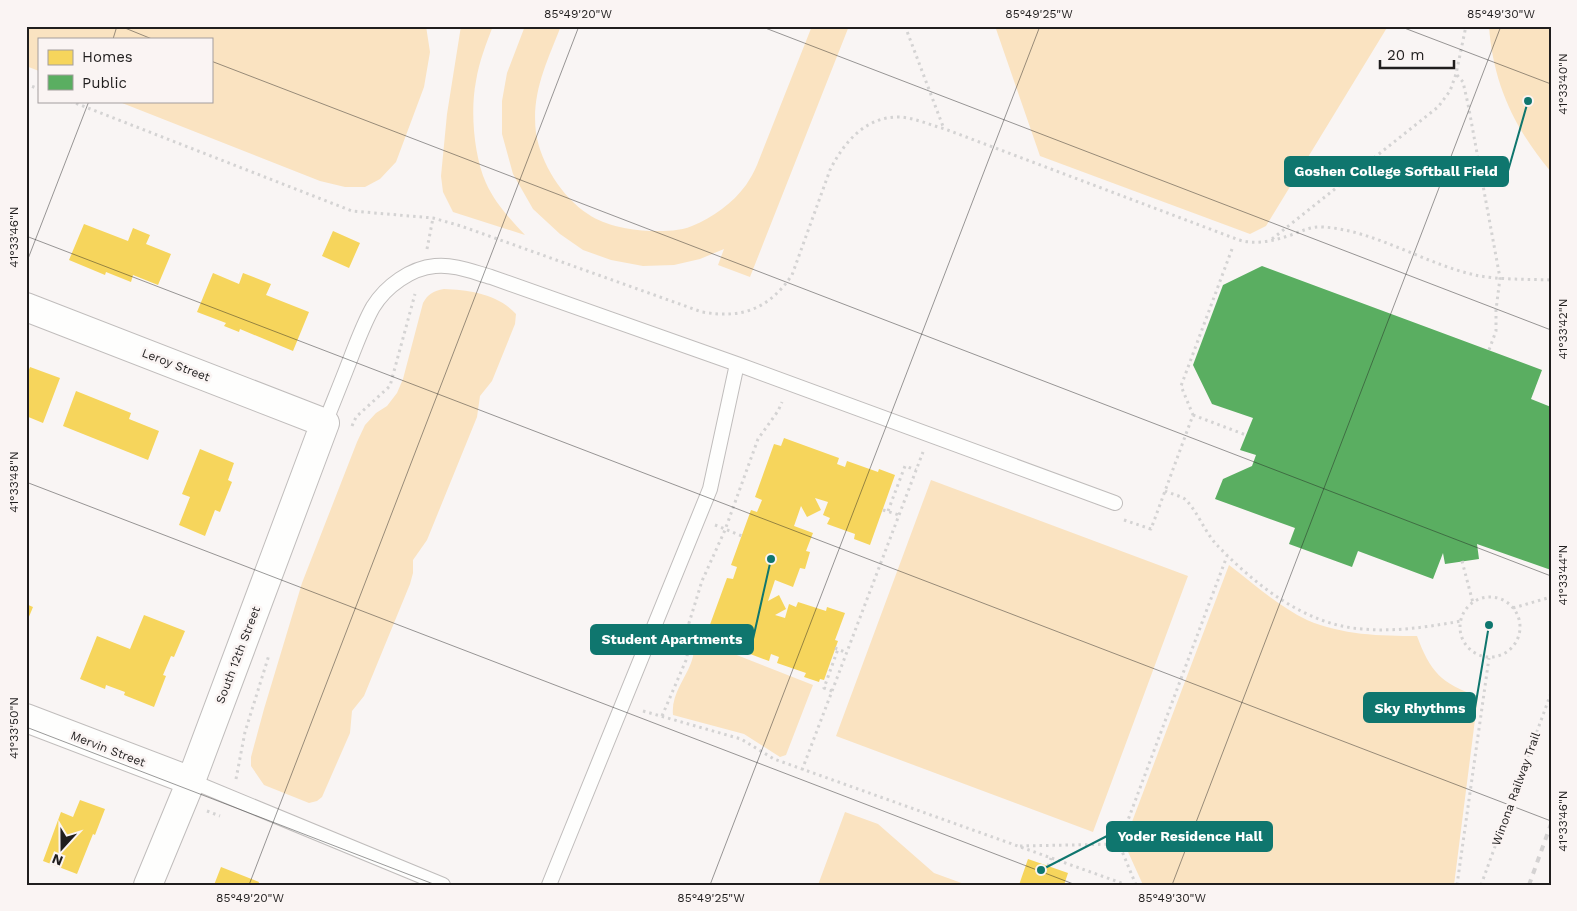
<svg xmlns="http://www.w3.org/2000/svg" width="1577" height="911" viewBox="0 0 1577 911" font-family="'Work Sans',sans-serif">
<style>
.green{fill:#fae3c1}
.homes{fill:#f6d55c}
.public{fill:#5aae61}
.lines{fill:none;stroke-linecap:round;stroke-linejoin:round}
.lane-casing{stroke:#c0bdbc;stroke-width:16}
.street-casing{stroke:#c0bdbc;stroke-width:30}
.path{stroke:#d4d3d3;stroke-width:3;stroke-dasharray:2.5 4;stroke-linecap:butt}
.lane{stroke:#fefefd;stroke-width:14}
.street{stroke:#fefefd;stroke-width:28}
.rail{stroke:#d4d2d2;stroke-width:4;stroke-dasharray:6 6;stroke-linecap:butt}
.ticks{fill:none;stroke:#201e1e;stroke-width:1;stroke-opacity:0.45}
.labels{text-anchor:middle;stroke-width:5;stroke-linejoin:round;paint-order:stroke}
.street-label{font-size:12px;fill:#201e1e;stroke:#faf4f3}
.leader{fill:none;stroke:#0f766e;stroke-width:2}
.callout-dot{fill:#0f766e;stroke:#faf4f3;stroke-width:2}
.callout{fill:#0f766e;stroke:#0f766e;stroke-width:2}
.callout-label{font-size:14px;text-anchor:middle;font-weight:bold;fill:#fff}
.neatline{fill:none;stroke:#201e1e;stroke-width:2}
.ticks-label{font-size:12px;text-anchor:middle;fill:#201e1e}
</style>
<rect width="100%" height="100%" fill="#f9f5f4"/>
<path class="green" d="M26,26h400l4,26 -6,35 -28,75 -16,17 -15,8h-20l-25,-6 -203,-80h94v-62h-172v32l-13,-5z
M461,26h32c-7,18 -14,36 -17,55 -6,30 -2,75 10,102 9,20 24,36 39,52l-72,-23 -10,-20 -2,-16 6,-62z
M525,26h36c-14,36 -30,67 -25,107 5,31 26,64 52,81 17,12 46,17 66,17 12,0 26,0 38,-5 20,-8 41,-23 54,-41 4,-6 8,-13 11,-20l55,-139h37l-99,251 -32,-12 6,-16 -24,10 -26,6 -31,1 -32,-6 -28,-10 -23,-16 -27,-25 -20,-35 -11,-40v-33l5,-28z
M995,26h393l-122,200 -16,8 -210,-78z
M1489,26h62v146c-37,-44 -58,-89 -62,-146z
M444,289c25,1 54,5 72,25l-1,10 -23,57 -12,15 -3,21 -50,123 -14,20v13l-3,11 -46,112 -12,15 -2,22 -28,64 -5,4 -8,2 -45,-18 -13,-19v-9l13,-48 38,-126 55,-141 8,-17 11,-12 11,-7 10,-13 6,-14 20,-76c5,-9 10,-12 21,-14z
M931,480l257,96 -95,256 -257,-96z
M1229,565c25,19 49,41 78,55 35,15 73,16 110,16 13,35 24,48 61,60l-24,189h-311l-19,-42z
M696,639l117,46 -27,70 -6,2 -36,-23 -71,-19c-2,-20 11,-34 18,-52 3,-7 3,-16 5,-24z
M845,812l33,12 56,49 33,12h-149z"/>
<path class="homes" d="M84,224l44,17 5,-13 17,7 -4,9 25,10 -13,31 -25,-10 -2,7 -25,-10 -1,3 -36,-15z
M333,231l27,12 -11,25 -27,-12z
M213,273l26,11 4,-11 28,11 -5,11 43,17 -16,39 -53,-22 -1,3 -15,-6 2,-3 -29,-11z
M30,367l30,11 -17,45 -17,-7v-45l2,1z
M76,391l55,22 -2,6 30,12 -11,29 -85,-34z
M784,438l55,20 -2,6 8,3 2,-6 31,11 1,-3 16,6 -25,70 -16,-6 1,-5 -28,-10 3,-6 -7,-3 5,-13 -13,-4 6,12 -14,7 -6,-11 -7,20 19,7 -7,18 4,1 -5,17 -5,-1 -7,19 -18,-7 -7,21 11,-6 7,14 -11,6 10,3 4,-14 7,3 2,-5 28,9 1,-4 18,6 -10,27 3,1 -14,39 -4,-1 -1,3 -15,-5 2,-4 -29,-10 2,-6 -8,-3 -2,7 -56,-21 3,-8 -8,-2 19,-52 6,1 4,-12 -6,-2 20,-55 6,2 5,-12 -7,-3 19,-53 7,2z
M200,449l34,14 -6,17 4,2 -12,30 -5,-2 -10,26 -26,-11 11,-28 -8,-3z
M26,604l7,3 -7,17z
M144,615l41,16 -11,26 -3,-1 -8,19 3,1 -12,31 -30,-12 1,-3 -19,-7 -1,4 -25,-10 17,-43 33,13z
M80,800l25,9 -10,26 -2,-1 -16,40 -34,-13 18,-49 12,5z
M1028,859l40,14 -4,12h-45z
M221,867l38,15 -1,3h-44z"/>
<path class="public" d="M1262,266l280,104 -11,29 20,8v163l-74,-26 2,15 -34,5 -2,-11 -10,26 -75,-28 -6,16 -63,-23 6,-16 -80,-29 8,-20 29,-13 4,-11 -16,-5 13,-32 -41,-14 -19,-39 30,-80z"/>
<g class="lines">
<g class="lane-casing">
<path id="lane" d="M325,423c9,-23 19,-47 28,-71 6,-15 12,-31 20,-45 13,-21 38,-39 62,-41 19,-2 38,6 56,11l246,87 378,139
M191,781l252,104
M549,885l161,-396 27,-125"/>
</g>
<g class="street-casing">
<path id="street" d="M26,307l299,116 -134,358 -43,104
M26,718l165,63"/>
</g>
<path class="path" d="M905,26l39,103
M1457,75l6,7 5,22 32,174 -4,32v21l-7,19
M26,84l13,5
M70,101l282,110 81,7 28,8 241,86c40,7 67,-3 90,-37l38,-105c14,-28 36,-54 70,-53 15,1 30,8 45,12l294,111c17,5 34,1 52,-5 11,-4 20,-9 32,-8 51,3 102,37 152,48 23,5 52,4 76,5
M1272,239l166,-132 12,-16 6,-17 10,-48
M427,249l6,-31
M1193,415l53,20
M352,426l4,-9 34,-31 25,-92
M1165,491c6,3 17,5 21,9 11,11 19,32 30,44 38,40 89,81 146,85 33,3 66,-2 99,-8
M883,510l16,5
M888,511l17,-45 11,4
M1124,520l27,9 42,-114 -12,-29 51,-137
M715,525l27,11
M1462,561l11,42
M1460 627a30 30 0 1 1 60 0a30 30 0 1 1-60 0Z
M1513,608l38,-11
M835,648l12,5
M832,691l-8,-3 14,-39
M643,711l98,28 33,20 353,126
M662,716l25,-58 2,-35 13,-42 23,-51 33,-91 20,-28 4,-9
M802,770l121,-318
M236,779l9,-47 24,-77
M207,811l13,5
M1020,846l99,-2
M1048,866l3,-8
M1136,885l-17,-41 108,-288
M1457,885l32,-227
M1481,885l70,-192"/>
<use href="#lane" class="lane"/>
<use href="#street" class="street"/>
<path class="rail" d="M1529,885l22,-61"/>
</g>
<path class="ticks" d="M120,26l32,13M760,26l791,304M1399,26l152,58M113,39l4,-13M211,61l1340,515M26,236l1525,585M26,264l63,-163M26,482l1050,403M26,727l410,158M249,885l330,-859M710,885l330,-859M1172,885l329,-859"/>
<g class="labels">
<g class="street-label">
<text transform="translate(176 365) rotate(21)" y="4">Leroy Street</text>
<text transform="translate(238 655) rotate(-69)" y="4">South 12th Street</text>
<text transform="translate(108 749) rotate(21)" y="4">Mervin Street</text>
<text transform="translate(1516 789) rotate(-70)" y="4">Winona Railway Trail</text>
</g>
</g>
<path class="leader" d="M1528 101L1508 171M771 559L753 639M1489 625L1475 708M1041 870L1107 836"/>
<g class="callout-dot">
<circle cx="1528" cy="101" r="5"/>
<circle cx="771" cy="559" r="5"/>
<circle cx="1489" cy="625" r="5"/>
<circle cx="1041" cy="870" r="5"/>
</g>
<g class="callout">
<rect x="1285" y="157" width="223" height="29" rx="5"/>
<rect x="591" y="625" width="162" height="29" rx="5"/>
<rect x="1364" y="693" width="111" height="29" rx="5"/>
<rect x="1107" y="822" width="165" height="29" rx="5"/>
</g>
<g class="callout-label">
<text x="1396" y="176">Goshen College Softball Field</text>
<text x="672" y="644">Student Apartments</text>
<text x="1420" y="713">Sky Rhythms</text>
<text x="1190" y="841">Yoder Residence Hall</text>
</g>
<rect width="1577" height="911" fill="none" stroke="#faf4f3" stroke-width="55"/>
<rect x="38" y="38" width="175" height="65" fill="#faf4f3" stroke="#a39e9e"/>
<rect x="48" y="50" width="25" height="15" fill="#f6d55c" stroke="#a39e9e"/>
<text x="82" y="62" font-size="15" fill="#201e1e">Homes</text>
<rect x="48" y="75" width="25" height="15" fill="#5aae61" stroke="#a39e9e"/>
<text x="82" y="88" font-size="15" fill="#201e1e">Public</text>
<g transform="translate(62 848) rotate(201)" stroke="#faf4f3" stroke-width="4" paint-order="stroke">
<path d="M0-4L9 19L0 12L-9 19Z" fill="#201e1e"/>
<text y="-8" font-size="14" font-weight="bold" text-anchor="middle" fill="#201e1e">N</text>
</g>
<path d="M1380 60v8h74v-8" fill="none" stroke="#201e1e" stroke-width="2.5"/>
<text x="1387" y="60" font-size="15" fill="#201e1e" stroke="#faf4f3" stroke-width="4" paint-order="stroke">20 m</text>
<rect x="28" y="28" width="1522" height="856" class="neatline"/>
<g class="ticks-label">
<text x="578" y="18">85°49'20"W</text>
<text x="1039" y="18">85°49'25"W</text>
<text x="1501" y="18">85°49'30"W</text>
<text transform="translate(1563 84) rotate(-90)" y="4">41°33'40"N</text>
<text transform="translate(14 237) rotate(-90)" y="4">41°33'46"N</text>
<text transform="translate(1563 329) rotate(-90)" y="4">41°33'42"N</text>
<text transform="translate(14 482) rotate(-90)" y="4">41°33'48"N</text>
<text transform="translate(1563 575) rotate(-90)" y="4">41°33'44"N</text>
<text transform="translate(14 728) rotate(-90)" y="4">41°33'50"N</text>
<text transform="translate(1563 821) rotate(-90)" y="4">41°33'46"N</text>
<text x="250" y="902">85°49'20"W</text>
<text x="711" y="902">85°49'25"W</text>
<text x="1172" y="902">85°49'30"W</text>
</g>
</svg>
